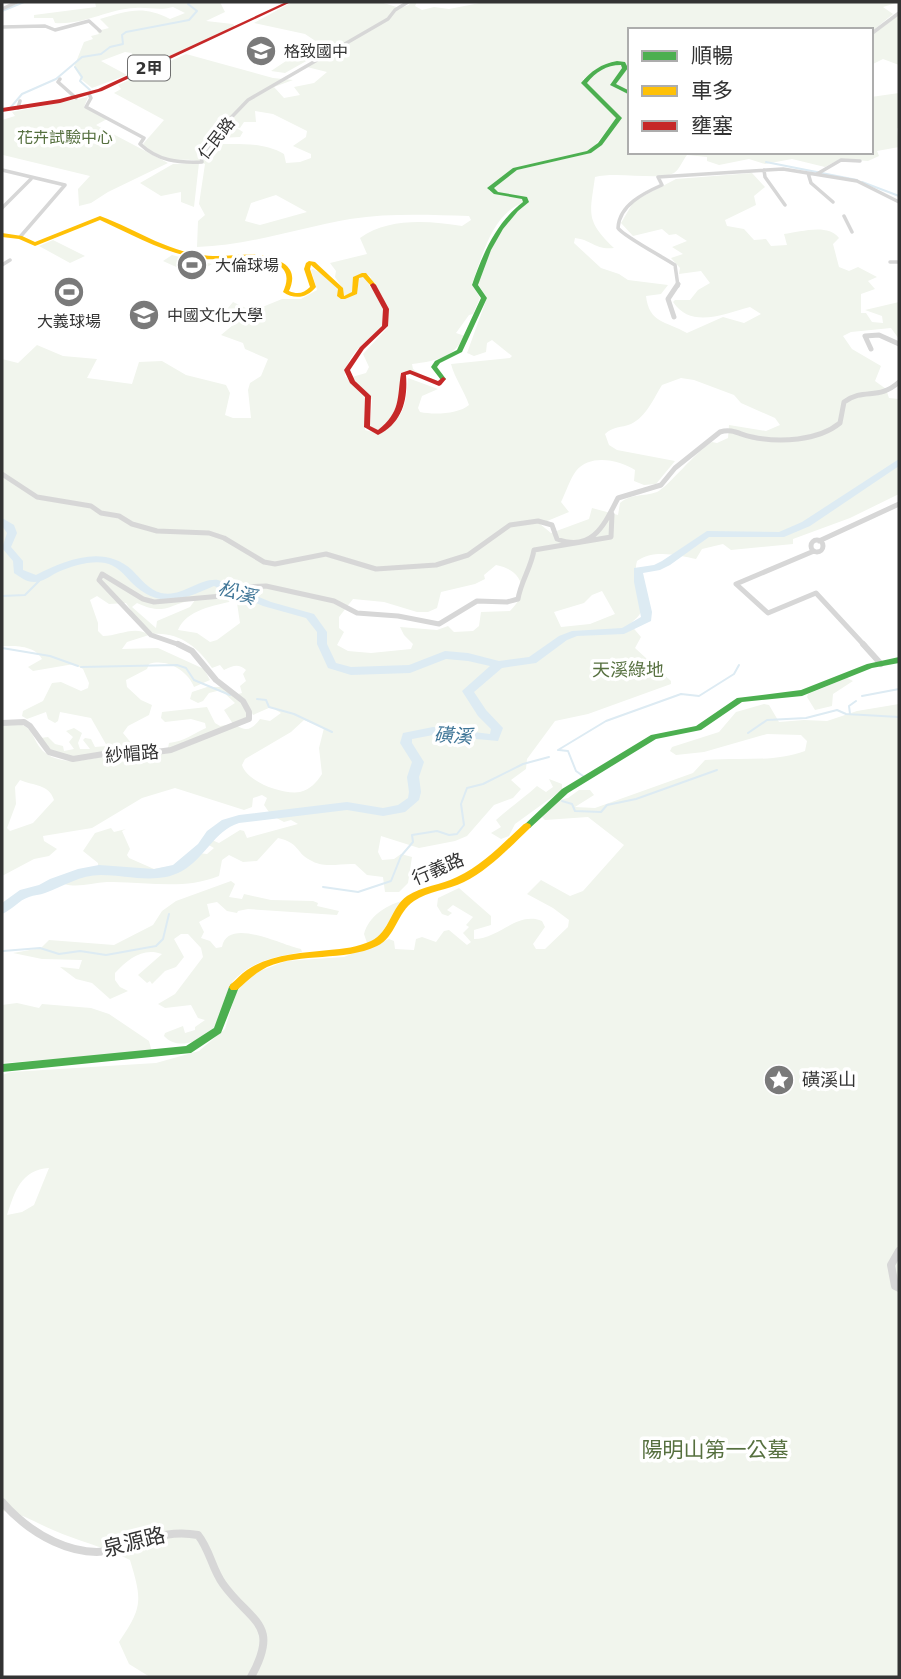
<svg xmlns="http://www.w3.org/2000/svg" width="901" height="1679" viewBox="0 0 901 1679" font-family="'DejaVu Sans','Noto Sans TC',sans-serif">
<style>
.green{fill:#f1f5ed;fill-rule:evenodd}
.lines{fill:none;stroke-linecap:round;stroke-linejoin:round}
.stream{stroke:#ddebf3;stroke-width:2}
.river{fill:#ddebf3;fill-rule:evenodd}
.street-far3{stroke:#d7d7d7;stroke-width:3.5}
.street-far2{stroke:#d7d7d7;stroke-width:5}
.street-far1{stroke:#d7d7d7;stroke-width:6}
.street{stroke:#d7d7d7;stroke-width:8}
.fast{fill:#4caf50;fill-rule:evenodd}
.slow{fill:#ffc107;fill-rule:evenodd}
.jam{fill:#c62828;fill-rule:evenodd}
.labels{text-anchor:middle;stroke-width:7;stroke-linejoin:round;paint-order:stroke}
.far-poi-label{font-size:16px;fill:#333;stroke:#fff;text-anchor:start}
.shield{fill:#fff;stroke:#707070;stroke-width:2}
.shield-label{font-size:16px;font-weight:bold;fill:#333}
.far-park-label{font-size:16px;fill:#56703f;stroke:#fff}
.far-street-label{font-size:16px;fill:#333;stroke:#fff}
.park-label{font-size:18px;fill:#56703f;stroke:#fff}
.street-label{font-size:18px;fill:#333;stroke:#fff}
.poi-label{font-size:18px;fill:#333;stroke:#fff;text-anchor:start}
.water-label{font-size:19px;font-style:italic;fill:#3f7597;stroke:#fff}
.near-park-label{font-size:21px;fill:#56703f;stroke:#fff}
.near-street-label{font-size:21px;fill:#333;stroke:#fff}
</style>
<rect width="100%" height="100%" fill="#fff"/>
<path class="green" d="M95,2h125l5,10 -19,9 27,3 2,3 -86,38 -19,-6 2,-6 -7,-1 -24,9 26,14 -35,13 -10,-8 -8,-13 10,-25 9,-3 -2,-3 8,-2 -2,-3 12,-3 -9,-9c28,-8 42,-14 70,0l15,-6 -12,-6c-14,4 -24,0 -38,1 -28,1 -49,17 -80,15l-2,-5h-19v-3l62,-8z
M292,2h88l20,6 9,-3 1,-3h7l-2,4 7,4 12,-3 15,2 36,-7h414l-16,5 10,7 -22,18v-2l-39,-3 -6,3h-196v62l-14,-8 11,-16c-12,-17 -32,4 -44,11l1,7 33,31 -23,30 -7,5 -72,17 -26,18v4l34,8 1,3c-32,12 -41,52 -52,82l8,14 -7,16 -4,1 -13,18 9,3c-12,22 -29,25 -53,28l1,5 15,10 -18,-8 -10,2c0,32 4,34 -22,59l-6,-2 -2,-3 2,-27 -20,-23 14,-4 3,-6 -6,-13 25,-27 -1,-19 -10,-15 6,16v17c-16,15 -36,27 -38,50l20,19v35l15,4c25,-17 26,-29 28,-56l30,11 -16,7 -4,12 2,4c14,3 39,2 49,-7 -5,-15 -14,-26 -18,-41l59,-6 2,-2 -20,-16 -5,3 -1,9 -12,4 -7,-3 20,-55 -9,-14c10,-28 22,-66 49,-82l-1,-4 -29,-5 -5,-6 25,-17 73,-17 8,-5 23,-30 -36,-36 26,-19 13,2 -13,19 8,6 11,4v58h241v-55l28,-4v36l-2,-1 2,19 -22,4 2,5 -11,5 -28,-2 -15,8 -33,-8 -27,5 -16,-5 -30,6 -12,-4v-4l-20,-2c-4,5 -8,15 -13,18 -14,8 -57,-2 -79,4 -5,37 -10,43 19,71 -19,2 -22,-8 -39,-10l-1,5 27,25 18,6 9,6 40,5 -7,9 -15,2c3,27 20,25 41,37l36,-16 21,6 17,-9 -11,-7c-26,7 -59,22 -77,-5l2,-2h15l8,-10 12,-7 -9,-12 -22,3 1,-6 -9,-10 12,-4 -11,-7 15,-6 -11,-7 -7,1 -7,-6 -29,7 -12,-13 13,-22 42,-22 76,-6 13,14 -11,9 2,9 -31,15 2,6 17,3 10,11 12,-1 5,7 16,-1 -3,-11c16,-2 44,-11 55,4l-6,6 6,23 10,4 9,-4 19,10 -9,4 7,8 -14,5v19h5l6,9 11,1 -1,-7 -17,-6 34,-8v37l-8,-11 -40,4 -8,4 9,13 29,17 -6,15 11,8 3,9 10,1v95l-49,24 -57,21v5l-62,6 -8,-6 -21,5 -6,10c-18,-4 -43,-10 -59,2 -8,31 24,38 -7,63l11,13 -6,11 36,33v3l-83,30 -33,7 -28,38 -1,10 -15,11 10,9 -8,9 -19,7 -27,31 -12,5 -36,7 -38,-12 -3,16 4,8 12,-1 7,-5 11,3 -4,26 -9,9h-14l-2,-15 -16,-2 -12,-11c-15,-1 -31,5 -45,-4 -15,-8 -10,-17 -32,-22l-21,23 -14,1 -14,-7 -7,5 -3,16c-38,15 -73,5 -112,6 -15,1 -29,6 -43,2l-1,-4 35,-13v-4l-15,-12 12,-18 16,-5 3,4 12,-3 -4,2 8,18 -3,6 2,3 25,11 23,-4 21,-12 9,1 7,-6 -9,-5 2,-5 12,5 21,-13 4,1 3,7 51,-14 -7,-4 -7,2 -13,-7 -7,-10 3,-7 -5,-3 -9,3 -1,9 -8,3 -69,-22 -33,10 -50,30 -49,8 1,5 13,8 -8,7 -15,3 -32,17v-150c38,-10 25,20 50,31 22,9 43,0 65,-3 17,-2 33,1 50,-1l2,-10c16,-2 24,-9 37,-15l-1,-5 -14,-4 -26,3 -4,-4 1,-6 45,-5 8,16 5,3 13,-2 -9,-14 11,-7 -14,-13 -12,3 -6,8 -5,2 -8,-4 2,-7 15,-5h16l19,16 6,11 -1,5 -11,6c11,8 17,3 24,-6l10,2 11,-8 -10,-6 -18,8 -7,-13 -8,-8 4,-1 -2,-7 6,-5 -3,-7 3,-4c-8,-7 -13,-4 -22,0l-4,-5 -8,3c-14,-21 -33,-36 -59,-34l-14,-12 -13,-19 -17,1 -12,-8 -7,4 8,23v8l5,5c16,0 32,-11 46,-1l-22,7 -5,7 36,-1 46,21 6,11 -16,7c-6,-16 -27,-29 -45,-23l-2,5 -21,11 1,7 14,13 11,5 -3,10 -21,11 -5,7 14,17c-30,2 -78,22 -96,-12l7,-1 7,7 8,2 1,5 10,-2 -5,-7 4,-5 -7,-6 8,-3 8,5 -4,10 2,6h10l-7,-9 2,-2 6,1 4,8 12,-1 -16,-28 -31,-6 -2,9 -3,2 -7,-4 -2,-7 -19,7 -5,-3 1,-5 20,-10 9,-18 9,-1 20,9 7,-3 1,-5 -6,-14 -9,-5 -41,7 -5,-4 14,-8c-8,-14 -26,-13 -40,-13v-287l16,4 19,-18 26,11 34,3 -10,19 45,6 7,-22 23,-1 24,14 40,10 4,8 -5,22 8,3h18l-3,-28 2,-7 11,-7 7,-17 -23,-10 -2,-6 -22,-8 12,-10 -8,-6 -1,-6 9,-11 15,7 12,-1 22,-9h19l16,-9 -6,-20 2,-1c15,8 25,12 27,29l16,-4 4,-18 6,1 4,10 7,5 -7,-16 -5,-3 -10,4 -1,16 -12,3 1,-7 -8,-12 1,-6 -6,-8 37,-9 -7,-16c29,-21 70,-17 102,-12l9,-6 -2,-4c-41,-1 -78,-3 -119,3 -51,9 -100,26 -153,28l1,-26 7,-6 -6,-11 6,-40c-20,-11 -41,6 -62,-20l21,-24 -50,-27 7,-4 -3,-4 68,-31 87,24 20,2 -19,7 10,11 16,-3 -6,-8 20,-4 13,-11 -20,-5 28,-20 -18,-5 -12,-8 -51,-11zM255,111l18,3 34,17 -1,6 -13,9 18,8v4l-11,4 -14,1 -2,-9c-21,-12 -46,-10 -69,-10l5,-6 20,-1 3,-5 -8,-5 5,1 4,-6h12zM276,195l31,17 -47,13 -15,-4 6,-18zM681,378l13,2 40,15 7,8 34,15 5,7 -14,6 -37,-6 -1,13 -11,5 -5,-1c-17,10 -44,45 -55,50 -14,5 -25,1 -37,11l-2,12 -26,-7 -3,11 -38,14 -11,-9 29,-12 -8,-10c5,-10 9,-23 15,-31 14,-18 44,-11 59,-1l-1,11 10,4 12,-1 19,-23 -58,-11 -8,-5 -4,-11c8,-8 16,-6 26,-10 15,-7 23,-26 31,-39zM496,565c27,5 34,27 14,46l-29,1 -2,14 -6,5 -19,1 -6,-6 -11,4 -37,-3 4,8 9,9 -2,5 -40,4 -23,-2 -11,-6 7,-13 -5,-4v-11l14,-18 31,3 33,10h11l9,-4 4,-16 34,-8 10,-5 -1,-4zM602,591l13,23 -25,10 -29,3 -7,-15 30,-9 8,-8zM195,600l-5,7 -33,14 -1,7 -24,-21 5,-4c30,14 32,0 58,-3zM234,601l3,2 3,20 -23,17 -7,2 -13,-9 -19,-3c8,-20 37,-25 56,-29zM304,720l20,8 -5,20 3,26c-6,9 -11,15 -22,18 -17,3 -53,-10 -58,-27l3,-6 46,-27zM20,780c14,6 29,4 34,20l-21,23 -23,8 -3,-3 9,-24 -1,-17z
M899,14v51l-16,-6 -12,6v-30z
M313,50l5,2 -1,3 -32,18 -14,-2 30,-20z
M88,97l-4,10 23,12 -11,6 72,38 -60,29 -17,11 -12,3 -1,-17 12,-13 -87,-21 -1,-35 13,-4 -3,-4z
M199,163l-5,44 -13,-5v-10l-20,4 -21,-13 33,-19z
M53,240l32,16 -15,7 -31,-17z
M172,255l12,3 -7,5 9,-5 26,6 -18,11 -31,-14z
M847,678l6,3 -20,13 -1,12 -17,4 -8,-13 1,-3z
M764,704l5,1 10,17 25,-2 23,1 30,-10 42,-7v973h-749l-21,-13 -10,-22c24,-35 23,-42 11,-82 -25,-13 -52,-19 -77,-30 -19,-8 -31,-17 -51,-19v-436l9,-3 145,-9 43,-12 26,-22 11,-37 9,-11 15,-10 26,-10 58,-4 45,-18 5,2 1,8 19,1 2,-11 6,-2 14,5 8,-11 5,-1 18,15 4,-3 -8,-9 6,-6 -3,-2 7,-8 -20,-12 -6,5 5,3 -4,3 -6,-2 -5,-8 1,-8 21,-10 32,28v9l-17,5v9c25,0 43,-28 68,-18l3,6 -12,17 3,5h9l23,-22 1,-7 -16,-12 -26,-14 14,-14 29,16 13,-5 41,-46 -36,-28 -43,3 -3,-3 17,-17 9,-2 11,-8h11l4,5 -19,12 20,1 98,-35 12,-13c34,-3 68,3 100,-9l2,-10 -6,-6 -34,-1 -63,18 -28,3 -6,-4 2,-4 47,-15 17,-20zM49,1168l-15,37 -12,7 -15,3c8,-24 14,-45 42,-47z
M549,779l13,5v6l-47,34 -6,12 -8,3 -10,-6 10,-6 -5,-7c13,-12 28,-22 41,-34l9,6 7,-5z
M231,881l4,3 -6,13 13,2 2,-5 27,6 42,1 5,2 -1,3 22,5 -2,4 -89,-6 -10,2 -1,2 -10,-2 -10,-9 -10,2 3,12 -11,6 5,10 -3,6 9,3 6,7 6,-1c6,-31 61,-1 79,2l1,3c-23,4 -47,8 -65,25 -13,12 -10,25 -16,40 -8,20 -41,37 -57,19l1,-3 18,-7 2,7 10,-3v-3l10,-7 -7,-2 -7,-13 -26,3 -7,-4 17,-10 28,-37 -2,-9 -13,-14h-7l-7,5 10,18 -8,10 -11,4 -13,13 -2,-3 -3,2 -9,-8 24,-21c-19,-7 -34,5 -47,19v7l5,7 8,4 -18,8 -18,-16 -16,-4 -16,-12 19,2 3,-9 -40,-1 -29,-6 28,-5 8,-8 65,5 39,-20 9,-14 14,-10z
M402,901l-25,39 -10,3 -3,-9c5,-18 21,-28 38,-33z
M17,1003l22,5 3,-4 49,4 18,6 40,27 3,11 -150,11v-58z"/>
<g class="lines">
<path class="stream" d="M2,11l22,-9
M75,67l7,10 -2,4 10,9
M11,107l11,-13 34,-15 26,-22 19,-3 9,-7 13,-3 -1,-9 4,-3 63,-12 8,-9 -9,-7 2,-2
M766,162l91,18
M862,182l37,14
M2,596l23,-1 16,-16
M2,648l48,8 28,10
M81,667l96,-2 9,3 8,12 36,15
M862,696l37,-7
M257,699l9,1 3,7 25,7 38,18
M850,714l-1,-8 7,-5
M748,733l19,-13 39,-2 31,-8 9,4 53,3
M558,750l48,-29 75,-27 18,2 35,-22 5,-9
M559,750l9,1 8,20 7,5
M562,801l10,3 3,7 26,1 6,-7 29,-6 81,-29
M323,887l35,5 33,-11 10,-25 12,-14 -1,-7 25,-4 12,4 8,-1 7,-9 -3,-21 6,-16 16,-4 40,-20 26,-7
M3,951l37,-3 19,6 21,-3 26,4 50,-9 7,-7 6,-25"/>
<path class="river" d="M899,459v7l-89,60 -26,11h-75l-39,28 -10,5 -17,3 9,39 -1,9 -27,13 -47,2 -10,4 -31,23 -34,5 -28,24 12,18 17,18 -5,13 -65,-6 -21,4v4l12,19 -5,15 2,15 -2,8 -14,12 -22,4 -36,-6 -108,13c-25,8 -34,35 -57,48 -25,14 -55,4 -81,4 -21,0 -37,11 -56,18 -5,2 -11,2 -16,4 -10,3 -17,13 -27,17v-11l18,-13 19,-5 11,-6 28,-10 21,-4 55,4 19,-4 25,-21 9,-13 15,-11 17,-5 108,-13 36,6 15,-3 10,-7 1,-6 -2,-15 5,-15 -12,-19 3,-10 30,-6 57,7 1,-5 -13,-13 -16,-25 28,-25 -22,-5 -22,-2 -36,14 -59,2 -23,-7 -11,-24v-12l-11,-14 -43,-12 -49,-20c-32,14 -55,24 -83,-4 -7,-8 -15,-17 -26,-19 -13,-3 -34,3 -47,9 -8,4 -15,10 -24,10 -8,0 -14,-5 -20,-9l-1,-12 -11,-13 5,-15 -5,-7v-8l12,7 3,8 -6,14 12,14v9l13,5c29,-15 68,-31 96,-5 8,8 17,20 29,23 21,5 37,-15 57,-13l53,22 43,12 13,18v12l9,19 15,4 58,-2 36,-14 23,2 31,8 30,-4 30,-21 13,-5 50,-3 19,-11 -7,-35v-14l20,-3 8,-4 45,-30 72,1 23,-10z"/>
<path class="street-far3" d="M2,9l15,-7
M2,27l43,-1 10,4 34,-9 11,10
M871,34l28,-21
M60,79l-2,3 18,16
M89,94l2,4 -5,9 58,31 -4,6c18,17 38,19 62,18l-1,-5 21,-30 26,-27 140,-81 7,-9 13,-8
M18,108l2,-7
M2,170l63,15 -45,52
M764,170l1,7 20,28
M808,173l3,10 22,19
M817,174l24,-14 19,1
M2,208l29,-29
M844,216l8,16
M890,262h9
M2,265l8,-5
M678,286l-3,-21c-12,-8 -52,-29 -57,-37 1,-23 26,-35 44,-43l-4,-8 125,-8 74,12 42,21"/>
<path class="street-far2" d="M674,317l-6,-18 10,-15
M871,349l-6,-13 14,-1 20,9
M2,474l35,23 54,9 10,7 18,3 13,8 25,7 52,2 15,5 40,24 11,2 51,-10 50,15 60,-4 32,-10 42,-30 28,-4 14,4 5,14c36,14 48,-16 61,-41l43,-13 14,-17 45,-36c13,-4 20,3 32,5 27,6 66,4 88,-14l4,-21c21,-15 34,-1 55,-20
M811 546a6 6 0 1 1 12 0a6 6 0 1 1-12 0Z
M819,541l80,-37
M814,551l-78,33 32,29 48,-20 49,53
M183,646l-32,-11 -52,-55 3,-6 41,25 11,3 68,-6 24,-9 20,-1 68,15 23,12 41,3 41,8 38,-23 30,1 11,-3c3,-18 13,-31 16,-49l77,-13 1,-23"/>
<path class="street-far1" d="M863,644l18,20
M2,723l22,-1 6,4 19,26 24,7 43,-7 33,1 22,-3 78,-31v-7l-6,-11 -27,-21 -24,-29 -14,-7"/>
<path class="street" d="M899,1251l-8,14 4,21 4,2
M2,1502c27,31 73,59 116,47 29,-8 49,-20 80,-14 12,15 14,34 25,49 28,39 58,39 28,93"/>
<path class="fast" d="M617,61l8,1 3,6 -12,16 14,7v4l-20,-10 12,-17 -1,-3c-15,0 -25,7 -34,18l35,35 -20,27 -11,8 -74,17 -23,18 4,4 29,5 2,5 -11,9 -15,18 -12,21 -13,35 9,13 -25,54 -22,11 -3,4 9,12 -3,2 -2,-1 -10,-13 4,-6 22,-11 24,-52 -9,-13c11,-32 24,-62 51,-83l-1,-3 -28,-5 -7,-6 26,-20 74,-17 11,-8 18,-25 -35,-35c10,-12 20,-19 36,-22z
M899,657v6l-27,5 -70,28 -60,6 -41,28 -45,9 -88,54 -38,35h-6l-1,-2 39,-37 89,-54 45,-9 41,-28 64,-8 66,-26z
M234,983l3,1 2,3 -18,46 -30,20 -189,19v-8l184,-18 28,-18 15,-41 2,-3z"/>
<path class="slow" d="M100,216c38,14 72,39 113,40 23,1 49,-7 70,7 11,7 11,17 6,28 9,4 15,2 21,-4l-6,-18 2,-6 3,-2 6,1 28,26 1,8 8,-4 1,-15 9,-4h4l10,12 -5,1 -8,-9 -4,1 -2,16 -12,5h-4l-4,-3 1,-7 -27,-24 -1,4 6,18c-9,11 -21,13 -33,5 5,-11 6,-21 -6,-28 -24,-13 -55,-1 -81,-6 -34,-6 -65,-24 -96,-38l-65,26 -16,-7 -17,-2v-4l20,3 13,6z
M527,823l3,1 1,2 -1,2c-20,19 -41,42 -66,54 -16,8 -36,9 -50,19 -17,11 -18,36 -37,45 -34,16 -75,6 -110,21 -12,6 -20,14 -30,23h-6l-2,-3 2,-3c5,-4 10,-10 16,-14 24,-16 54,-17 82,-20 14,-1 29,-3 42,-9 19,-9 20,-34 36,-45 15,-10 34,-11 50,-19 26,-12 46,-34 67,-53z"/>
<path class="jam" d="M286,2h5l-189,89 -42,12 -58,9v-4l58,-9 38,-10z
M373,283l3,2 13,24 -1,17 -24,23 -14,21 5,11 16,15 -1,30 8,4c23,-18 19,-32 23,-57l9,-3 28,11 5,-4 3,2 -5,6 -2,1 -29,-12 -4,1c2,25 -4,48 -28,60l-14,-8 1,-30 -15,-14 -6,-13 16,-23 22,-21 1,-17 -13,-24z"/>
</g>
<defs>
<g id="school-disc" transform="scale(1.575)"><circle r="9.5" fill="#7a7a7a" stroke="#fff"/><path d="M0-5L7-2L0 1L-7-2ZM-4 1L0 2.5L4 1V4Q0 6-4 4Z" fill="#fff"/></g>
<g id="stadium-disc" transform="scale(1.575)"><circle r="9.5" fill="#7a7a7a" stroke="#fff"/><path d="M0-5a6.5 5 0 1 0 0 10a6.5 5 0 1 0 0-10ZM-3.5-1.8h7v3.6h-7Z" fill="#fff"/></g>
<g id="university-disc" transform="scale(1.575)"><circle r="9.5" fill="#7a7a7a" stroke="#fff"/><path d="M0-5L7-2L0 1L-7-2ZM-4 1L0 2.5L4 1V4Q0 6-4 4Z" fill="#fff"/></g>
<g id="sight-disc" transform="scale(1.575)"><circle r="9.5" fill="#7a7a7a" stroke="#fff"/><path d="M0-6L1.8-2.2L6-1.7L2.9 1.2L3.7 5.4L0 3.3L-3.7 5.4L-2.9 1.2L-6-1.7L-1.8-2.2Z" fill="#fff"/></g>
</defs>
<g fill-rule="evenodd">
<use href="#school-disc" x="261" y="51"/>
<use href="#stadium-disc" x="192" y="265"/>
<use href="#stadium-disc" x="69" y="292"/>
<use href="#university-disc" x="144" y="315"/>
<use href="#sight-disc" x="779" y="1080"/>
</g>
<g class="labels">
<g class="far-poi-label">
<text x="284" y="57">格致國中</text>
<text x="215" y="271">大倫球場</text>
<text x="167" y="321">中國文化大學</text>
<text x="69" y="327" text-anchor="middle">大義球場</text>
</g>
<rect class="shield" x="128" y="55.5" width="42" height="25" rx="5"/>
<g class="shield-label">
<text x="149" y="74">2甲</text>
</g>
<g class="far-park-label">
<text x="65" y="143">花卉試驗中心</text>
</g>
<g class="far-street-label">
<text transform="translate(216 138) rotate(-52)" y="6">仁民路</text>
</g>
<g class="park-label">
<text x="628" y="676">天溪綠地</text>
</g>
<g class="street-label">
<text transform="translate(132 754) rotate(-5)" y="6">紗帽路</text>
<text transform="translate(438 869) rotate(-23)" y="6">行義路</text>
</g>
<g class="poi-label">
<text x="802" y="1086">磺溪山</text>
</g>
<g class="water-label">
<text transform="translate(237 592) rotate(17)" y="7">松溪</text>
<text transform="translate(453 735) rotate(4)" y="7">磺溪</text>
</g>
<g class="near-park-label">
<text x="715" y="1457">陽明山第一公墓</text>
</g>
<g class="near-street-label">
<text transform="translate(134 1542) rotate(-14)" y="7">泉源路</text>
</g>
</g>
<rect width="901" height="1679" fill="none" stroke="#333333" stroke-width="7"/>
<rect x="628" y="28" width="245" height="126" fill="#ffffff" stroke="#adadad" stroke-width="2"/>
<rect x="642" y="51" width="35" height="10" fill="#4caf50" stroke="#adadad" stroke-width="2"/>
<text x="691" y="63" font-size="21" fill="#333333">順暢</text>
<rect x="642" y="86" width="35" height="10" fill="#ffc107" stroke="#adadad" stroke-width="2"/>
<text x="691" y="98" font-size="21" fill="#333333">車多</text>
<rect x="642" y="121" width="35" height="10" fill="#c62828" stroke="#adadad" stroke-width="2"/>
<text x="691" y="133" font-size="21" fill="#333333">壅塞</text>
</svg>
